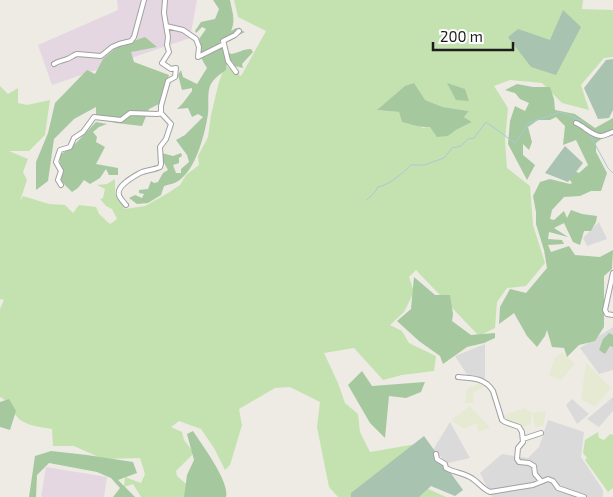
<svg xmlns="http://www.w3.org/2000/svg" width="613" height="497" viewBox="0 0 613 497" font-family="'Exo 2',sans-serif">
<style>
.residential{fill:#dbdada}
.industrial{fill:#e5d7e1}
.farmland{fill:#e6ead2}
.grass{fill:#c4e2b0;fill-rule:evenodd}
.forest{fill:#a6c89e}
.cemetery{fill:#a8c3af}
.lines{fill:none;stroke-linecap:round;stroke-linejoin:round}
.stream{stroke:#aac8d6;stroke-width:1}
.minor-casing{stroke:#a1a1a1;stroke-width:6}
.minor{stroke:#fff;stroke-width:4}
</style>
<rect width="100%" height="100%" fill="#edebe4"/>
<path class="residential" d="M599,222l8,17 -20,7 -4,-8z
M613,327v43l-14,4 -19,-26z
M485,344v34l-13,4 -17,-26z
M613,397v14l-14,16 -12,-8z
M572,399l17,15 -12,10 -11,-19z
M548,420l36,12 -3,25 22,33v7h-111l-12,-24 22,-19 26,4 11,-11z
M450,422l20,36 -22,5 -15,-13z"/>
<path class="industrial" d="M117,0h80l-7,38 -138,47 -14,-40 80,-35z
M46,467l61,10 -3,20h-63z"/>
<path class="farmland" d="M562,352l13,12 -14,16 -12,-5 5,-16z
M586,363l25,25 -16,19 -14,-8z
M481,382l4,4 -12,7v10h-8l2,-14z
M470,406l20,22 -12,4 -1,-9 -13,6 -13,-9z
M524,408l7,4v12l-8,3 -11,-6h-6l-3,-5z
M546,411l-3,15 -8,1 -3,-14z"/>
<path class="grass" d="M234,0h349l-1,9 31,1v47l-9,1 -23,27 8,25 -27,-7 -20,-20 -32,-3 -16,6 14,22 -3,32 2,28 23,18 3,39 12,38 -19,23 -19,2 -10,14 -2,26 -16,8 -63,-66 -7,7 5,15 -10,20 -14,13 12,6 7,12 27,13 -2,15 -32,4 -19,5 -29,-32 -30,5 14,30 7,20 13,11 2,18 10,20 52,-9 2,44 22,10h-108l-9,-10 -12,-60 3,-25 -30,-15 -15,1 -36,21 3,16 -12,40 -5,5 -11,-22 -13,-19 -22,-8 -8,6 11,5 2,8 10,13 -18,18 1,5 15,13 -7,8h-44l-8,-13 -9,3 1,-10 16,6 4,-9 -5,-16 -37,1 -29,-13h-21l-1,-17c-11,-2 -26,-3 -34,-11 -6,-7 -9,-17 -18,-21v-88l4,-9 -4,-1v-213l8,8 10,-6v15l9,2 23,-5 -5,35 -16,16h-20l19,8 -5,13 4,8 -7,21 3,-5 26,8 16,1 8,8 6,-8 17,2 3,7 11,10 7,-5 -5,-10 -6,-3 -6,-7 3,-1 2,-9 -8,-4 10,-1 8,-5v15l10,15 20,-3 23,-13 12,-8 6,-10 13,-10 -1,-9 10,-19 3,-22 8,-33 6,-17 16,11 25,-45 -28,-14zM425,100l18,7 26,4 -5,6 8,5 -16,8 -8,6 -18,-9 -7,1 -4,-3 -17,-3 -3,-10 -21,-2z
M598,432l1,6 5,2 6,-6 3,1v53l-5,4 -23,-32 2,-2 -4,-5 2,-13z"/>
<path class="forest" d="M213,0h17c2,11 6,20 1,31l5,-3 9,4 -10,5 -5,4 -7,-3 -3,3 -1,4 -12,5 -2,7 14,-8 4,-1 8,6c8,-1 11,-5 20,-5l2,3 -11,12 1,4 -8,-2 -3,-5 -5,2 -1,7c-6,4 -13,9 -16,16 -3,8 -1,19 -2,28 -3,19 -11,51 -26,64 -5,5 -11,6 -18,8l-3,9 -13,8 -11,1 -8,-6 6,-3 7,3 2,-4 -5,-1v-3l9,-1 3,-8 3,2 4,-1 5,-9 5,-3 -5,-9 -1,-8 11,3 8,-3 1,3 -3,2v5l-6,2 3,8h5v-4l8,-7 -2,-7 -11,-15 9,-5 18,-18 -5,-3 -6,3 -4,-9 -11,1 6,-6 9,-12v-3l-10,2 -4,-15 3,-5 2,7 14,7 10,-16c-2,-4 -5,-7 -6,-12 -1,-6 1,-11 -2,-17l7,-10 -4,-2 -6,6 -1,-2 6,-9 14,-3 4,-10z
M145,37l12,10 -26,5 3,10 35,13 -8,28 -12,6 -7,17 -26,-3 -20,-5v-11l-22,12 -20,20 -6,42 -12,9v-28l12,-29 7,-30 32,-33 8,4 8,-15 14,-12z
M414,83l11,17 18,7 26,4 -5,6 8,5 -16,8 -8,6 -11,1 -7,-10c-9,1 -19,-3 -28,-5l-3,-10 -22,-2 28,-24z
M447,83l18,6 4,12 -13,-1z
M517,84l16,3h17l4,12 1,11 20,4 20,14 18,-10v12l-17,13v9l11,21 -6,18h-10l-11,5 -16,1 -12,13 -2,9 4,1 10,-9 3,7 4,-8 11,4 15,2 -1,6 -5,9h-7l-4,14 -7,-3 -9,-19 -10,5 14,9 -19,-5 -1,7 14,1 2,4 -16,1 3,7 18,-6 6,9 25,2 13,-7 -1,19 -8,7v51l-9,14 -16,4 -12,12 -3,-9 -12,-1 -5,-17 -2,6 -8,11 -10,-11 -13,-23 -15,11 1,-17 10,-18 16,4 21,-25 -3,-18 -8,-26v-12l-3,-16 7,-14 10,-3 20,5 2,-1 -7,-10 2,-6 12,6 9,-8 -12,-25 -13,5 2,-19 -9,-9 -6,3h-12l-10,7 4,15 -3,8 -6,-6v11l12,10 -8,15 -19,-36 2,-23 5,-15 10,5 4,-8 -9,-4 -5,-6 -10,-3z
M96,122l11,2 -8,3 -6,5 4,5 -1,5 9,5 -9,17 22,4v7h-9l-3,-6 -6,9 -10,6 -6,-4 -6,8 -6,4 -12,-12v-25l15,-11z
M414,277l21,18h15l3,19 -1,7 19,14 24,-2v5l-11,5 -17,4 -24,17 -3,-8 -21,-15 -22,-20 14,-12z
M609,333l4,2v12l-3,-1 -5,8 -6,-4 4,-11z
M362,371l10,15 53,-4 -4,10 -15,6 -17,-2 -4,42 -15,-15 -22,-38z
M9,399l7,12 -6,19 -10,-3v-25z
M193,431c9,14 37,51 33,66h-42l3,-22 7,-15 -7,-26z
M51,451l36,4 46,7 4,11 -19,7 17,17h-22l7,-9 -9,-10 -14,-6 -48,-9 -12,12 -1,22h-7l6,-41z"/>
<path class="cemetery" d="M563,10l18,17 -25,48 -25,-8 -23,-30 10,-8 32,11z
M613,59v51l-4,8 -11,1 -14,-31 22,-28z
M565,146l18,17 -15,19 -23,-9z
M424,436l39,54 -8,6 -24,-10 -12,11h-68v-4z"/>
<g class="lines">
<path class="stream" d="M589,133l19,35 5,5
M367,200l8,-8 3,-5c11,-2 25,-14 33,-22h13l20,-7 8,-10 9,-2 7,-7 6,-1 12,-16 29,21 14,-20 31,-11 22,9 2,4"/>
<g class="minor-casing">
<path id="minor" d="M166,26l17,4 13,9 3,8 -1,10 26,-13 4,17 8,11
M224,44l-1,-3 12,-6 4,-4
M54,64c4,-3 8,-3 13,-5 4,-1 6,-4 10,-5l24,2 11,-9 7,-3 12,-3 3,-4 10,-37
M576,123c8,3 16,13 25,13 4,0 8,-3 12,-4
M61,185l-3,-5 3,-9 -5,-9 4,-12 10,-3 4,-9 9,-6 11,-15 27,3 9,-7 27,1 4,-1
M126,205c-2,-3 -6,-6 -7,-10 -3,-9 14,-18 21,-22 6,-3 14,-3 20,-6l1,-3 -1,-17 6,-8 5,-15 -10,-11v-7l7,-25 7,-4 1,-9 -5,1 -9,-6 7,-11 -2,-7 1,-8 -4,-24 1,-13
M613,273l-8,37 2,4 6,1
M458,377c15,1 27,1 35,14l9,29 3,2 14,5 3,5 1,10 -5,6 -1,11 2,3 10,1 5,3 1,8 6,7
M523,439l18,-6
M436,454l1,5 8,5 1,4c9,5 19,5 27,11 6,4 10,10 17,13l43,-7 15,-6 5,2 5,7 26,9"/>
</g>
<use href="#minor" class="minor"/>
</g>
<path d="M433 42v8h80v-8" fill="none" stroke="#1d1d1d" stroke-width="2.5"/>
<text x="440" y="42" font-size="15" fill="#1d1d1d" stroke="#ffffff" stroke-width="4" paint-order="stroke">200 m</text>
</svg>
